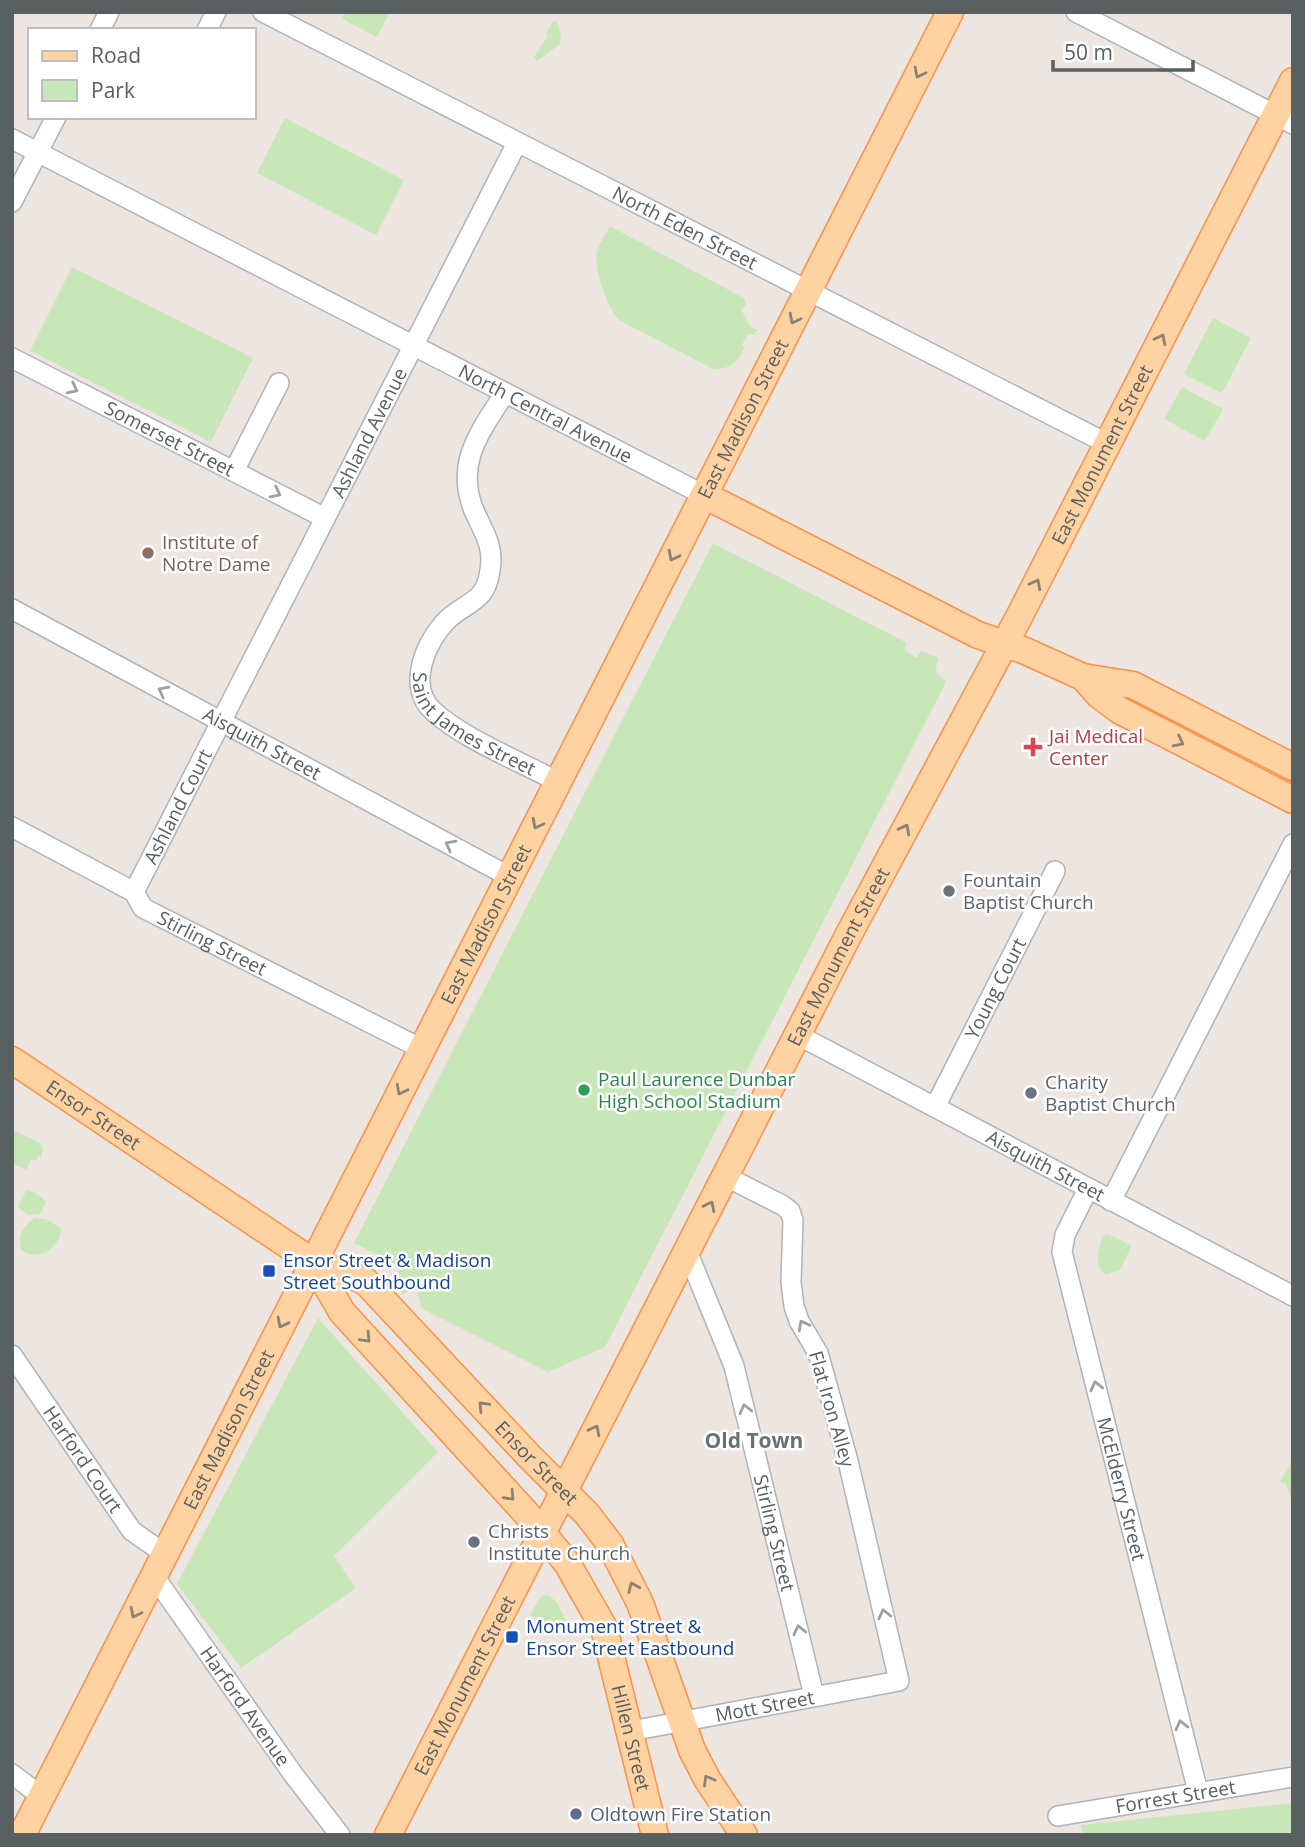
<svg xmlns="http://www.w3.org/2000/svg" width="1305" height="1847" viewBox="0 0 1305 1847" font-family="'Open Sans',sans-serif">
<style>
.green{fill:#c8e7b9}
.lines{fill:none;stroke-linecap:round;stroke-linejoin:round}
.minor-casing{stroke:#aeb4b7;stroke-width:22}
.major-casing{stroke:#fb904a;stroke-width:29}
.minor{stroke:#fff;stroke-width:19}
.major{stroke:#ffd2a2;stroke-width:26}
.oneway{stroke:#8a8275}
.oneway2{stroke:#9ba0a1}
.education-dot{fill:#8d6e63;stroke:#fff;stroke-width:2.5}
.health-dot{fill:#e0444e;stroke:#fff;stroke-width:2.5}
.worship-dot{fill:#6b7280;stroke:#fff;stroke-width:2.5}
.leisure-dot{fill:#2e9e5b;stroke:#fff;stroke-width:2.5}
.transit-dot{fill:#1a4fb4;stroke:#fff;stroke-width:2.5}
.service-dot{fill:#5c6f8a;stroke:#fff;stroke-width:2.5}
.labels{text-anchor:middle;stroke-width:5;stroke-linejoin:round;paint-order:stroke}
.street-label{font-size:19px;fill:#586062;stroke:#fff}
.education-label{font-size:19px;fill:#785e54;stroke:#fff;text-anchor:start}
.health-label{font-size:19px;fill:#be3a42;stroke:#fff;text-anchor:start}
.worship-label{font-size:19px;fill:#5b616d;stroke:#fff;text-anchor:start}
.leisure-label{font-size:19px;fill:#27864d;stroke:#fff;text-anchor:start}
.transit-label{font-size:19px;fill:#164399;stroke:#fff;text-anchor:start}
.service-label{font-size:19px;fill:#4e5e75;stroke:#fff;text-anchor:start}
.neighbourhood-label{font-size:21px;font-weight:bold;fill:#697274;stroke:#fff}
</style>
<rect width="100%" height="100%" fill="#ede5df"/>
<path class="green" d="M346,12h44l-13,25 -35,-18z
M556,21l5,14 -1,9 -23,17 -3,-4 14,-21 -2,-2 6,-12z
M285,118l119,62 -28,55 -119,-62z
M610,226l134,72 2,7 -5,4 9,18 8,3 -4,5 -6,-1 -6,11 3,2c-9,16 -12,22 -32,22l-94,-49c-12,-13 -25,-50 -22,-68 2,-9 9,-18 13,-26z
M72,267l181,91 -42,84 -181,-91z
M1213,318l38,20 -29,55 -38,-19z
M1182,387l41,22 -18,32 -41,-22z
M713,543l194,100 -3,7 13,8 4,-7 18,7 -3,7 1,9 9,8 -341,665 -57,25 -127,-64 -4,-19 -15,5 -5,-29 -43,-22z
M15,1131l26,12 2,7 -2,7 -3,-1 -2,5 -5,-2 -5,11 -14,-7v-26z
M27,1189l12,6 7,7 -6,12 -12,1 -10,-8z
M35,1218l11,1 15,9c0,19 -24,35 -40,22 -3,-14 1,-24 14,-32z
M1107,1234l22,10 2,3 -11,23 -14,5c-13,-9 -8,-26 -3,-39z
M318,1318l120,134 -104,104 22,32 -115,80 -64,-84z
M1293,1459v43l-1,1 -6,-19 -6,-2z
M547,1595l9,6 14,27 -11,3 -29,-16 11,-19z
M1293,1803v32h-210l-2,-10z"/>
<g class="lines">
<g class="minor-casing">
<g id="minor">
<path id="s1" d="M263,12l845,432"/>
<path d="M1076,12l217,112"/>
<path d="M100,30l9,-18"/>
<path d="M207,30l9,-18"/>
<path id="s2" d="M12,139l692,356"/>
<path d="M12,202l44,-85"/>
<path id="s3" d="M12,358l313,160"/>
<path id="s4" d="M505,393c-26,40 -52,73 -29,122 9,19 18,33 14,55 -4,33 -23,31 -43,50 -21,21 -41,66 -14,91 32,29 87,50 125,71"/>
<path d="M234,471l45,-88"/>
<path id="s5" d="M12,609l498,268"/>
<path id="s6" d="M12,827l122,65 9,16 279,141"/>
<path id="s7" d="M134,892l383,-749"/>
<path id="s8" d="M798,1035l495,261"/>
<path id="s9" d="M935,1107l120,-236"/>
<path id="s10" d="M1088,1189l-23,46 -3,17 136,540"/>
<path d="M1111,1201l182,-357"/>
<path id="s11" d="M687,1251l47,115 80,330"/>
<path id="s12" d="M12,1355l120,176 33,23"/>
<path id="s13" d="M154,1576l139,198 47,61"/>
<path id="s14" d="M631,1731l268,-50 -51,-220 -24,-87 -6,-21 -19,-32 -5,-15 -3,-24 2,-62 -3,-9 -8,-6 -57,-29"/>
<path d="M12,1774l29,22"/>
<path id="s15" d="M1058,1816l235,-39"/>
</g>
</g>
<g class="major-casing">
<g id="major">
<path d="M704,495l274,140 45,15 60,27 50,8 160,82"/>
<path d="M1083,677l16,18 20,15 174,90"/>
<path id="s16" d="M12,1060l301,202 52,19 164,175 58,58 23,30 30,59 52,147 15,29 37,56"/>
<path id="s17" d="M313,1262l29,50 184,201 41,50 37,65 51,207"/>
<path id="s18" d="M22,1835l928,-1823"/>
<path id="s19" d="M388,1835l462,-903 170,-317 273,-534"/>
</g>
</g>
<use href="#minor" class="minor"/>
<use href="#major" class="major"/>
</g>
<defs><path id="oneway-chevron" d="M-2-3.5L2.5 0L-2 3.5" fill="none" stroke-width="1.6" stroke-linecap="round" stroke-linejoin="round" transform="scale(1.75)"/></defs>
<g class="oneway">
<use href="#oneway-chevron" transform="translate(919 73) rotate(117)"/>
<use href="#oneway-chevron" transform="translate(794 319) rotate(117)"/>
<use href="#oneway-chevron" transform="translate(1161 339) rotate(-63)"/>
<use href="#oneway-chevron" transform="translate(673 556) rotate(117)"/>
<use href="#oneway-chevron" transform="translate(1036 584) rotate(-63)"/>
<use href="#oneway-chevron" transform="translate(1179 742) rotate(27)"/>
<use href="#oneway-chevron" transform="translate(537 824) rotate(117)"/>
<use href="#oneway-chevron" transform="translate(905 829) rotate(-62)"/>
<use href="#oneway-chevron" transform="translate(401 1090) rotate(117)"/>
<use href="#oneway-chevron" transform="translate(710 1206) rotate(-63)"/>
<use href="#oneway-chevron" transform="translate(282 1323) rotate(117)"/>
<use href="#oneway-chevron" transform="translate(366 1338) rotate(47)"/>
<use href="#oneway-chevron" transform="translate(483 1406) rotate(-133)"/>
<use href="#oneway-chevron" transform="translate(595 1430) rotate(-63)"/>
<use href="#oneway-chevron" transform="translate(510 1496) rotate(47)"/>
<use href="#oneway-chevron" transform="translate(633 1587) rotate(-114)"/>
<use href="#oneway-chevron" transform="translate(135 1613) rotate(117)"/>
<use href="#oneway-chevron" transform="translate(708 1780) rotate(-120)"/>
</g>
<g class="oneway2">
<use href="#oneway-chevron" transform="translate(73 389) rotate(27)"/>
<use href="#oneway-chevron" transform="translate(276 493) rotate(27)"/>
<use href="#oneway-chevron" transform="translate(163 691) rotate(-152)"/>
<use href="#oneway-chevron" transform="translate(450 845) rotate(-152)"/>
<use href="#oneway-chevron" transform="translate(803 1325) rotate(-118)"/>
<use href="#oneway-chevron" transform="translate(1096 1386) rotate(-104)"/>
<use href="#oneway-chevron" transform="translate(745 1409) rotate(-104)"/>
<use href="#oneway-chevron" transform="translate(884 1614) rotate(-103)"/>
<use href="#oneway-chevron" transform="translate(799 1630) rotate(-103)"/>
<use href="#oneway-chevron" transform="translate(1181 1725) rotate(-104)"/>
</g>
<circle class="education-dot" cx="148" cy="553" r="7"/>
<path class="health-dot" d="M1029.5 736.5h7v7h7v7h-7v7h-7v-7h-7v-7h7z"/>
<g class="worship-dot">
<circle cx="949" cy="891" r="7"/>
<circle cx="1031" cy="1093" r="7"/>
<circle cx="474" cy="1542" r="7"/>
</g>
<circle class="leisure-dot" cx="584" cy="1090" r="7"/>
<g class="transit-dot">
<rect x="262" y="1264" width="14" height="14" rx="3.5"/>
<rect x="505" y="1630" width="14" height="14" rx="3.5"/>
</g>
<circle class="service-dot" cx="576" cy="1814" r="7"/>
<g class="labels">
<g class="street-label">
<text dy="7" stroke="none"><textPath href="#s1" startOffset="474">North Eden Street</textPath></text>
<text dy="7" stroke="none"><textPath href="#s2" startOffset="600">North Central Avenue</textPath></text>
<text dy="7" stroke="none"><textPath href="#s18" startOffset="1589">East Madison Street</textPath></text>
<text dy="7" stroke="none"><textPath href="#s7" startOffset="516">Ashland Avenue</textPath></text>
<text dy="7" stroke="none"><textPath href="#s3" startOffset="177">Somerset Street</textPath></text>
<text dy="7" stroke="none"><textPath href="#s19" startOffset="1554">East Monument Street</textPath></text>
<text dy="7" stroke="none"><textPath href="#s4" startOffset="399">Saint James Street</textPath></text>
<text dy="7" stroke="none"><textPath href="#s5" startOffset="284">Aisquith Street</textPath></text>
<text dy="7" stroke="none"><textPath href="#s7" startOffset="96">Ashland Court</textPath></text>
<text dy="7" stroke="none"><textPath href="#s18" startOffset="1022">East Madison Street</textPath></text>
<text dy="7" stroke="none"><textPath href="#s6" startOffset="234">Stirling Street</textPath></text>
<text dy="7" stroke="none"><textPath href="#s19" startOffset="987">East Monument Street</textPath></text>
<text dy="7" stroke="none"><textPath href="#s9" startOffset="133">Young Court</textPath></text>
<text dy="7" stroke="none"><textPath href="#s16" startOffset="98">Ensor Street</textPath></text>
<text dy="7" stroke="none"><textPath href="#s8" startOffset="280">Aisquith Street</textPath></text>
<text transform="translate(832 1409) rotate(74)" y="7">Flat Iron Alley</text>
<text dy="7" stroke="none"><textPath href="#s18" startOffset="455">East Madison Street</textPath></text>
<text dy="7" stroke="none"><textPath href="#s12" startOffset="126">Harford Court</textPath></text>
<text dy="7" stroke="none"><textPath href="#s16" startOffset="668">Ensor Street</textPath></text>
<text dy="7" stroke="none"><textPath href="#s10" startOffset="313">McElderry Street</textPath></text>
<text dy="7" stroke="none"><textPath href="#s11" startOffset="296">Stirling Street</textPath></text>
<text dy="7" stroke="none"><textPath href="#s19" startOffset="168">East Monument Street</textPath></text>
<text dy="7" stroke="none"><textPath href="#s14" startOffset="136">Mott Street</textPath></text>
<text dy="7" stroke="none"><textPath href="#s13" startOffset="159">Harford Avenue</textPath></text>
<text dy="7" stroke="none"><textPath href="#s17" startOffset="583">Hillen Street</textPath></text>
<text dy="7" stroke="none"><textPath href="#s15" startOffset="119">Forrest Street</textPath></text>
</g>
<g class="education-label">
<text x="162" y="549">Institute of<tspan x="162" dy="22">Notre Dame</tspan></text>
</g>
<g class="health-label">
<text x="1049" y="743">Jai Medical<tspan x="1049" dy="22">Center</tspan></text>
</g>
<g class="worship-label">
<text x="963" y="887">Fountain<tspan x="963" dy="22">Baptist Church</tspan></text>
<text x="1045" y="1089">Charity<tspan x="1045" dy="22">Baptist Church</tspan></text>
<text x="488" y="1538">Christs<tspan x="488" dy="22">Institute Church</tspan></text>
</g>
<g class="leisure-label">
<text x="598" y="1086">Paul Laurence Dunbar<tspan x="598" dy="22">High School Stadium</tspan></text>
</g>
<g class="transit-label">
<text x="283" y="1267">Ensor Street &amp; Madison<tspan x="283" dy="22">Street Southbound</tspan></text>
<text x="526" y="1633">Monument Street &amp;<tspan x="526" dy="22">Ensor Street Eastbound</tspan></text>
</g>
<g class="service-label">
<text x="590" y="1821">Oldtown Fire Station</text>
</g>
<g class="neighbourhood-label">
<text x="754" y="1448">Old Town</text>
</g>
</g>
<rect width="1305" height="1847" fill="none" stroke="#586062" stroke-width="28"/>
<rect x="28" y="28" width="228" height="91" fill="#ffffff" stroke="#bcbfc0" stroke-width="2"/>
<rect x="42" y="51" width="35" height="10" fill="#ffd2a2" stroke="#bcbfc0" stroke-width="2"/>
<text x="91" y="63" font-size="21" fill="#586062">Road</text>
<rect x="42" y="80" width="35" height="21" fill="#c8e7b9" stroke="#bcbfc0" stroke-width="2"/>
<text x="91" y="98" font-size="21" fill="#586062">Park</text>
<path d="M1053 60v10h140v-10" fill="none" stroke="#586062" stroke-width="3.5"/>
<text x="1064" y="60" font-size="21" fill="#586062" stroke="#ffffff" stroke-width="5" paint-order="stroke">50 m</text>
</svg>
